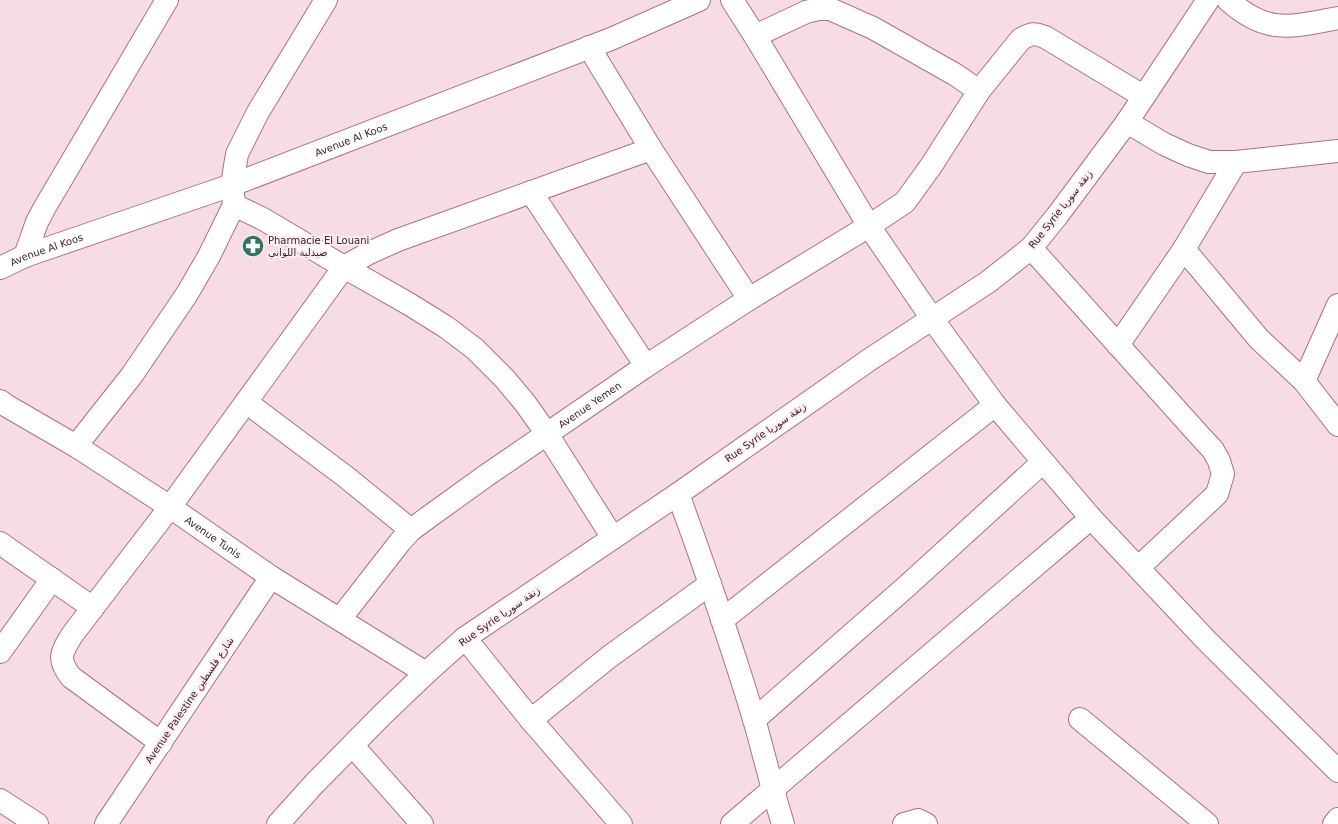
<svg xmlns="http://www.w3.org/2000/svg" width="1338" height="824" viewBox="0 0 1338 824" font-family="'DejaVu Sans','Noto Sans Arabic',sans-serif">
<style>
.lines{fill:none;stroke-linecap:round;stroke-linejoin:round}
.minor-casing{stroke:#ac7086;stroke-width:24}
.minor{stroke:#fff;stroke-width:22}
.labels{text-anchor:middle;stroke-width:4;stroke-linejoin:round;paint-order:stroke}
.street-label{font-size:10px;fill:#3b222c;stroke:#fceef2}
.poi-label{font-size:10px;fill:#3b222c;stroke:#fceef2;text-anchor:start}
</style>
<rect width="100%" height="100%" fill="#f8dce5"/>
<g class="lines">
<g class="minor-casing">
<g id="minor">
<path d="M732,0l23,36 114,190 64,94 62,85 96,113 116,123 131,130"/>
<path d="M1228,0c39,35 63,27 110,18"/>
<path d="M589,47l62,102"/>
<path d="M979,91l42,-52c11,-6 13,-6 24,-2l98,59"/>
<path d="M1127,122l37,22 24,11 21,7h27l102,-11"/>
<path d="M531,192l115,174"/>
<path d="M234,205l29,14 81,48 65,37 37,23 29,22 29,29 21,25 22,31 66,104"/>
<path d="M1031,248l169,188 13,14 6,11 4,13 -6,20 -78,73"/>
<path d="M1184,249l75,90 45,42 34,-76"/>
<path d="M25,256l12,-34 8,-15 122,-207"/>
<path id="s1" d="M0,268l25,-12 207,-71 379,-146 88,-39"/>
<path d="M1118,345l66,-96 52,-87"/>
<path d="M1304,381l34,44"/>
<path id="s2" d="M0,401l7,5 69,40 94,61 101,70 155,96"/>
<path d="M246,402l100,75 65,53"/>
<path d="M76,446l56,-71 55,-81 22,-38 25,-51 -2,-20 5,-31 21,-42 68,-112"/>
<path d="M678,494c27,74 53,149 76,225 10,35 18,70 29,105"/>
<path d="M0,543l93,65"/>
<path id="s3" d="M340,619l60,-77 11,-12 19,-14 57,-41 159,-109 103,-67 120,-73 36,-24 26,-36 48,-75 -23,-16 -83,-47 -43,-19h-12l-12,3 -51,24"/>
<path d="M722,620l273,-215"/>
<path d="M465,638l66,82 90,104"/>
<path d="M0,652l52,-73"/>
<path d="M1080,719l127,105"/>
<path d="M531,720l78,-63 101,-73"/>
<path d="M754,720l153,-134 136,-124"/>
<path d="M161,743l-90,-66c-14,-18 -10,-24 1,-42l98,-128 174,-240 25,-14 29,-13 253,-91 98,150"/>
<path d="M353,746l69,78"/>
<path d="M0,800l37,24"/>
<path d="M106,824l165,-247"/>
<path d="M278,824l36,-40 69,-70 43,-41 39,-35 213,-144 191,-134 119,-78 43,-34 26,-32 70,-94 81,-122"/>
<path d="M732,824l359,-306"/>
<path d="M904,824l14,-4 8,4"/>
<path d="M1334,824l4,-5"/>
</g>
</g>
<use href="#minor" class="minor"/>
</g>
<defs>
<g id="pharmacy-disc" transform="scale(1.15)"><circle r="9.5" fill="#307364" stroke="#fceef2"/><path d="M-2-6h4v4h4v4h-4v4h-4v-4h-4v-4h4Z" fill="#fff"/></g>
</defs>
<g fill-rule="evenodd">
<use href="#pharmacy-disc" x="253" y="246"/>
</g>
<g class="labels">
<g class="street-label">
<text dy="4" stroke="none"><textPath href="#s1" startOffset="374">Avenue Al Koos</textPath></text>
<text transform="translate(1060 209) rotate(-52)" y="4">Rue Syrie زنقة سوريا</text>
<text dy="4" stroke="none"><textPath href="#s1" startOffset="50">Avenue Al Koos</textPath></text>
<text dy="4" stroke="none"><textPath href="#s3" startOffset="332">Avenue Yemen</textPath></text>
<text transform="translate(765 432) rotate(-35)" y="4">Rue Syrie زنقة سوريا</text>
<text dy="4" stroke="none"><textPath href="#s2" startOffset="253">Avenue Tunis</textPath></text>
<text transform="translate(499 616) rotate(-35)" y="4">Rue Syrie زنقة سوريا</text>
<text transform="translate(189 700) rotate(-56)" y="4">Avenue Palestine شارع فلسطين</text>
</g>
<g class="poi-label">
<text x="268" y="244">Pharmacie El Louani<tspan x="268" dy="12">صيدلية اللواني</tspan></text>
</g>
</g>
</svg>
